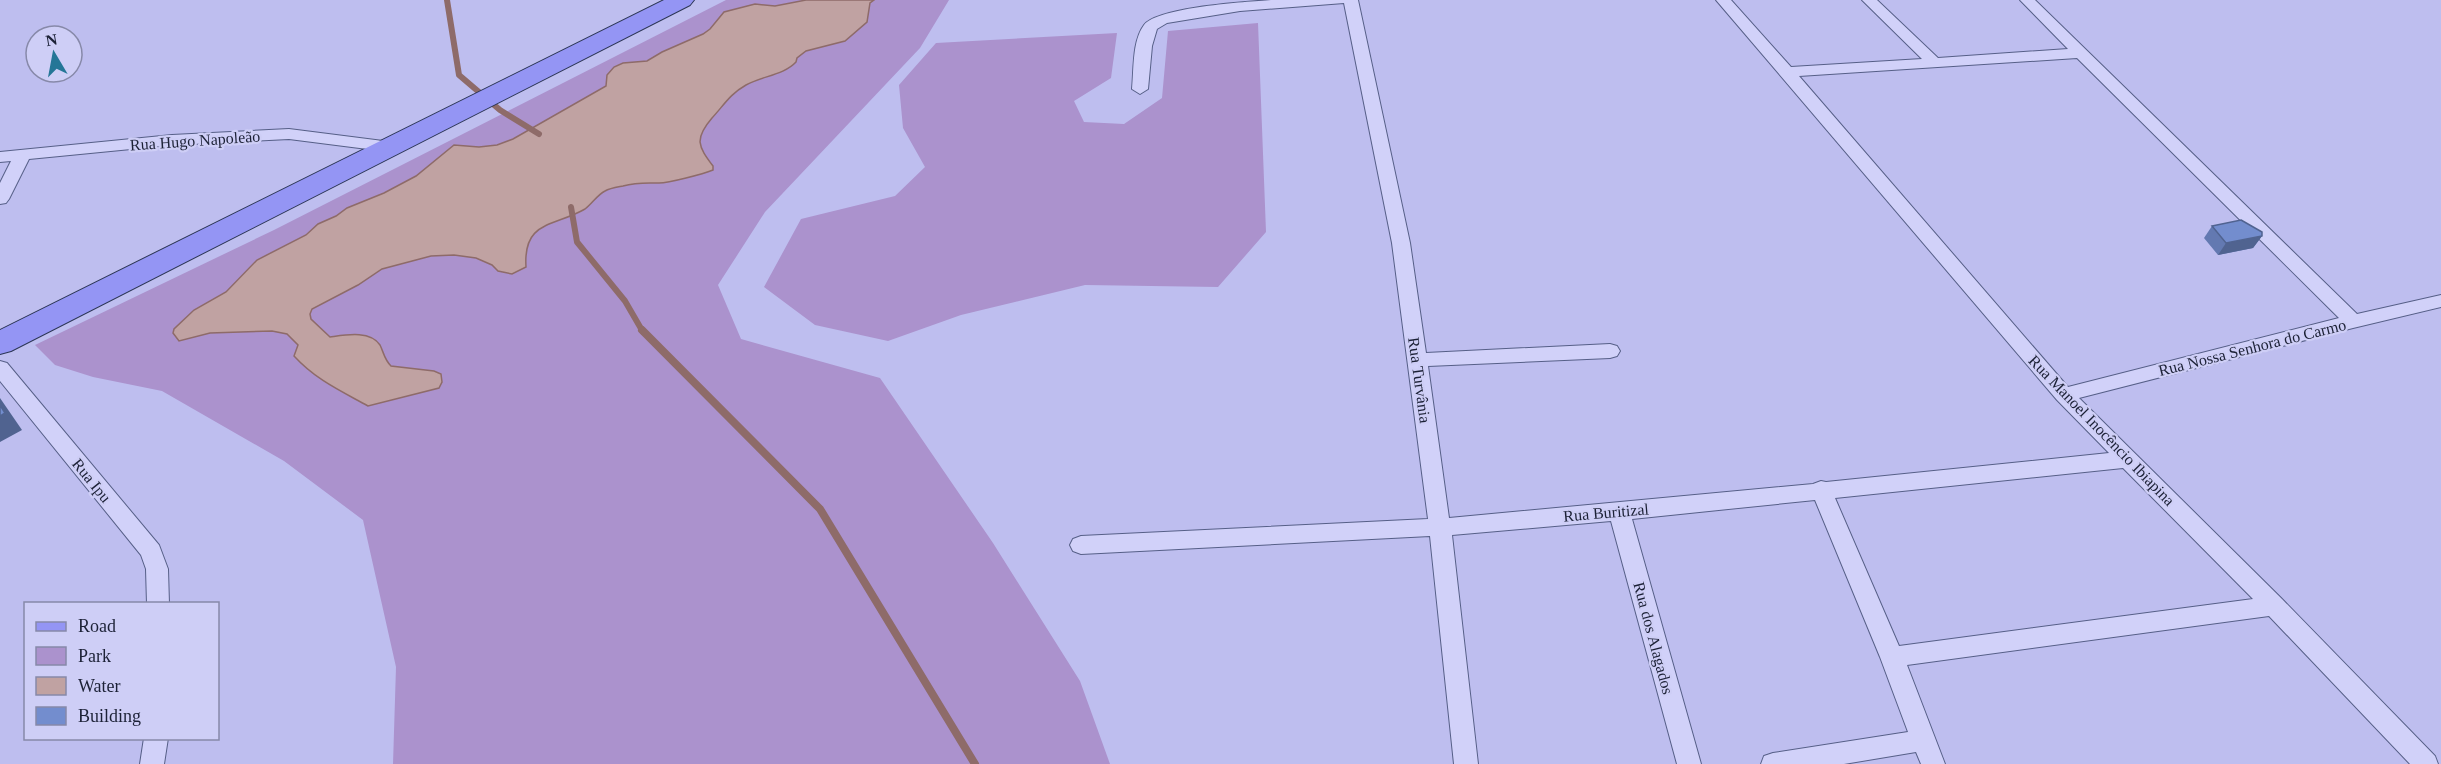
<svg xmlns="http://www.w3.org/2000/svg" width="2441" height="764" viewBox="0 0 2441 764" font-family="'Times New Roman',serif">
<style>
.green{fill:#ab92cd}
.water{fill:#c0a2a2;stroke:#8e6b69;stroke-width:1.5}
.lines{fill:none;stroke-linecap:round;stroke-linejoin:round}
.stream-far1{stroke:#8e6b69;stroke-width:6}
.stream{stroke:#8e6b69;stroke-width:8}
.street-casing{stroke:#565f87;stroke-width:2}
.primary-casing{stroke:#2b3554;stroke-width:2}
.street{fill:#d1d1f9;fill-rule:evenodd}
.primary{fill:#9495f4;fill-rule:evenodd}
.wall{fill:#6379b1}
.shaded-wall{fill:#506390}
.building{fill:#738dce;stroke:#506390;stroke-width:1.5}
.labels{text-anchor:middle;stroke-width:4.5;stroke-linejoin:round;paint-order:stroke}
.street-label{font-size:16px;fill:#1c2136;stroke:#cecef6}
</style>
<rect width="100%" height="100%" fill="#bebeef"/>
<path class="green" d="M726,0h223l-29,48 -155,164 -47,73 23,54 139,39 113,165 87,138 30,83h-717l3,-97 -33,-147 -79,-59 -122,-70 -69,-14 -38,-12 -20,-20 239,-115z
M1258,23l8,209 -48,55 -133,-2 -124,30 -73,26 -73,-16 -51,-38 37,-68 94,-23 30,-29 -22,-39 -4,-43 37,-42 181,-10 -6,45 -37,23 10,21 40,2 38,-26 6,-67z"/>
<path class="water" d="M806,0h68l-4,3 -3,19 -22,19 -39,10 -9,7 -1,4c-12,13 -34,14 -50,23 -16,9 -22,20 -34,33 -18,21 -14,28 1,48v4c-10,4 -44,13 -54,13 -13,0 -22,-1 -36,3 -5,1 -13,2 -18,5 -8,4 -13,13 -20,18 -31,18 -62,11 -59,58l-14,7 -14,-3 -6,-6 -16,-7 -22,-3 -23,1 -49,13 -24,16 -46,24 -2,5 1,5 19,18c15,-2 40,-7 50,8 4,8 4,14 11,21l43,5 7,3 1,8 -3,6 -71,18c-27,-15 -52,-26 -74,-50l4,-11 -11,-11 -15,-3 -62,2 -31,8 -6,-8 1,-4 20,-19 32,-18 31,-32 49,-25 12,-11 18,-8 11,-8 37,-15 32,-17 38,-31 25,2 18,-2 16,-6 93,-53 1,-11 7,-8 9,-4 24,-2 15,-9 41,-18 7,-5 14,-17 31,-8 20,2z"/>
<g class="lines">
<path class="stream-far1" d="M447,0l12,75 41,35 39,24
M571,207l6,35 48,59 18,31"/>
<path class="stream" d="M642,330l178,179 155,255"/>
<g class="street-casing">
<path id="street" d="M1271,0h87l52,243 16,110 184,-9 7,2 3,5 -3,5 -7,2 -182,8 21,152 364,-34 8,-3 5,1 283,-29 -52,-53 -341,-400h15l60,67 131,-8 -60,-59h15l61,58 130,-9 -48,-49h15l322,314 84,-19v12l-88,21 -274,70 203,201 153,157 3,8h-28l-141,-148 -362,49 38,99h-24l-5,-12 -72,12h-83l3,-8 9,-3 135,-21 -28,-75 -65,-157 -183,19 69,245h-24l-66,-243 -159,14 26,229h-24l-24,-228 -349,18 -8,-3 -3,-6 3,-6 8,-3 347,-17 -36,-276 -48,-240 -104,8 -73,12 -10,6 -5,17 -4,43 -8,5 -8,-5c2,-19 0,-48 12,-64 14,-18 102,-23 127,-25zM2077,58l262,260 -271,69 -269,-311zM2123,468l130,131 -354,47 -64,-148z
M289,129l102,13 8,5 -8,5 -102,-13 -117,6 -143,14 -20,40 -3,4 -6,1v-21l11,-22 -11,1v-10l172,-17z
M0,361l7,2 152,182 9,24 1,35h-22l-1,-35 -5,-14 -141,-174z
M144,738h24l-4,26h-24z"/>
</g>
<g class="primary-casing">
<path id="primary" d="M664,0h30l-4,5 -679,346 -11,3v-24z"/>
</g>
<use href="#street" class="street"/>
<use href="#primary" class="primary"/>
</g>
<path class="wall" d="M2212,226l50,10 -9,12 -35,7 -14,-17z"/>
<path class="shaded-wall" d="M2262,236l-9,12 -35,7 8,-12z
M0,398l22,32 -22,12z"/>
<path class="building" d="M2241,220l21,12v4l-36,7 -14,-17z
M0,405l5,8 -5,3z"/>
<g class="labels">
<g class="street-label">
<text transform="translate(195 140) rotate(-4)" y="6">Rua Hugo Napoleão</text>
<text transform="translate(2252 347) rotate(-14)" y="6">Rua Nossa Senhora do Carmo</text>
<text transform="translate(1420 380) rotate(82)" y="6">Rua Turvânia</text>
<text transform="translate(2102 430) rotate(46)" y="6">Rua Manoel Inocêncio Ibiapina</text>
<text transform="translate(92 480) rotate(51)" y="6">Rua Ipu</text>
<text transform="translate(1606 512) rotate(-5)" y="6">Rua Buritizal</text>
<text transform="translate(1654 638) rotate(75)" y="6">Rua dos Alagados</text>
</g>
</g>
<rect x="24" y="602" width="195" height="138" fill="#cecef6" stroke="#8789a9" stroke-width="1.5"/>
<rect x="36" y="622" width="30" height="9" fill="#9495f4" stroke="#8789a9" stroke-width="1.5"/>
<text x="78" y="632" font-size="18" fill="#1c2136">Road</text>
<rect x="36" y="647" width="30" height="18" fill="#ab92cd" stroke="#8789a9" stroke-width="1.5"/>
<text x="78" y="662" font-size="18" fill="#1c2136">Park</text>
<rect x="36" y="677" width="30" height="18" fill="#c0a2a2" stroke="#8789a9" stroke-width="1.5"/>
<text x="78" y="692" font-size="18" fill="#1c2136">Water</text>
<rect x="36" y="707" width="30" height="18" fill="#738dce" stroke="#8789a9" stroke-width="1.5"/>
<text x="78" y="722" font-size="18" fill="#1c2136">Building</text>
<g transform="translate(54 54) rotate(350)"><circle r="28" fill="#cecef6" stroke="#8789a9" stroke-width="1.5"/>
<path d="M0-4.5L10 22L0 15L-10 22Z" fill="#257697"/>
<text y="-9" font-size="16" font-weight="bold" text-anchor="middle" fill="#1c2136">N</text>
</g>
</svg>
